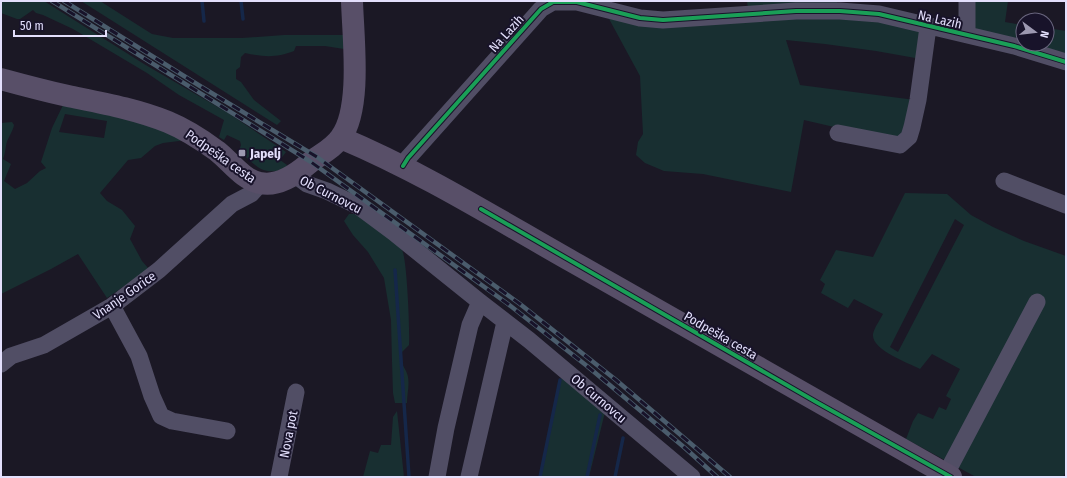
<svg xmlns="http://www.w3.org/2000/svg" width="1067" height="478" viewBox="0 0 1067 478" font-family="'Fira Sans Condensed',sans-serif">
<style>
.green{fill:#182f31;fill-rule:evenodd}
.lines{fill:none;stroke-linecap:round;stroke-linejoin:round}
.stream{stroke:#152749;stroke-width:3.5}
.minor{stroke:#514e65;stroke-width:17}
.major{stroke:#584f68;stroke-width:22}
.rail-casing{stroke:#4a5c6c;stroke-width:4.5}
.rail{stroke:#18132a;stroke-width:3;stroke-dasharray:9;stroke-linecap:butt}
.cycleway-casing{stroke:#18132a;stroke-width:6}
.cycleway{stroke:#1a9f57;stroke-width:4}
.poi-dot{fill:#9d99b1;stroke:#18132a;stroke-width:1.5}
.labels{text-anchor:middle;stroke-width:4;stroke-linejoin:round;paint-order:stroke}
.street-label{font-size:13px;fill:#e3dffc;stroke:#18132a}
.poi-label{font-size:13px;font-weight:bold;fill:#e3dffc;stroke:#18132a;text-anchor:start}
</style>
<rect width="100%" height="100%" fill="#1b1825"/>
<path class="green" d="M1,1h43l100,63 84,49 58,39 -6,8 7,5 -1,4c-25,7 -29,-3 -47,-18l2,-6 -1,-4 -13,-6 -3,5 -5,-3 5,-17 -45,-25 -32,-22 -74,-44 -30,-14 -7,-2 -3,-3 -13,9h-3l-16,-6z
M81,1h19l44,28 8,5 21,4h69l42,-3h59l1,14 -19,-3h-29l-2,5c-18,7 -30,6 -49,2l-4,4 -1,10 -4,3v9l5,3 13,18 27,21 -4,4z
M747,1h90v6l-89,2z
M970,1h38l-3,21 18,3v19l-53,-17z
M608,17l90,4 184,-4 41,16 -2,26 -45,-8 -51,-7 -39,-4 14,45 115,15 -15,39 -53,-9 -43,-10 -13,72 -88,-18 -39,-3 -19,-8 -9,-8 2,-13 5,-8 -3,-58z
M1047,28l19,3v26l-42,-13h23z
M63,105l66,9 58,26 -24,3 -8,3 -14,12 -13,2 -28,33 7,8 15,9 13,16 -5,13 12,22 7,8 -42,29 -29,-44 -27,15 -50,25v-171l11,-1 2,3c-1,7 -7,13 -8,21 -1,5 -1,8 -3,13l8,5 -7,17 11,8 12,-6 13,-12 6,-3 -5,-6 11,-34zM65,114l42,7 -3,17 -45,-6z
M905,193l42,1 24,21 22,12 31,14 42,15v215l-3,6h-87l-70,-38 7,-18 5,-8 15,6 6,-12 7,3 5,-11 -5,-3 14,-27 -28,-15 -12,15c-11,-6 -49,-19 -47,-35 1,-6 7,-14 10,-20l-29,-15 -6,9 -27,-15 4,-9 -5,-4 16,-30 37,7zM955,219l9,6 -66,127 -8,-5z
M349,214h7c13,10 37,23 46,36 5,8 8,81 7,95l-9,9c0,11 2,8 6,17 5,10 1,21 1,32h-12l-2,-10 -1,-32 -1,-41 -7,-42 -16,-26 -15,-17 -9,-14z
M562,372l44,36 -17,69h-48z
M397,411l7,66h-41l7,-26 8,2 3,-8h10l2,-28z"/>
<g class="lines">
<path class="stream" d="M202,1l2,20
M241,1l2,18
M395,270l14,207
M540,477l20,-97
M587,477l13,-62
M615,477l8,-39"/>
<path class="minor" d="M967,1v34
M838,133l62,12 9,-8 3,-10 6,-27 10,-73
M403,166l5,-8 133,-149 12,-7h24l63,16 23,2 133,-9h44l39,3 135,32 52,16
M295,175l12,9 20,7 31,15 35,26 87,70 49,38 163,137
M1004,181l62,24
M112,306l27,50 13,40 9,20 11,5 55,10
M1,364l10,-8 33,-11 68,-39 47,-36 73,-66 19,-10 9,-10
M946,474l91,-172
M279,477l17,-85
M437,477l9,-49 24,-103 10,-23
M469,477l36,-155"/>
<path class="major" d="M1,79c22,6 45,12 67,17 34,7 68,13 100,26 17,7 34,18 49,29 13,10 26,29 43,32 18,4 35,-8 48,-19 11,-9 25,-15 33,-27 21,-29 12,-100 11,-136
M341,138c81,34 156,81 232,124 126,71 252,144 378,215"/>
<g class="rail-casing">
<path id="rail" d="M52,1l259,161 197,142 79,62 98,82 32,29
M64,1l136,85 117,71 203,147 96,76 114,97"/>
</g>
<use href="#rail" class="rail"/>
<g class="cycleway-casing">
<path id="cycleway" d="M403,166l5,-8 133,-149 12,-7h24l63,16 23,2 133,-9h44l39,3 135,32 52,16
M481,209l337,194 133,74"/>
</g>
<use href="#cycleway" class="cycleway"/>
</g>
<rect class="poi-dot" x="238" y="149" width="8" height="8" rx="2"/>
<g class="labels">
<g class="street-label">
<text transform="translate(940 19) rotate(13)" y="5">Na Lazih</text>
<text transform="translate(506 33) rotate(-48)" y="5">Na Lazih</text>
<text transform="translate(221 156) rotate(35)" y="5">Podpeška cesta</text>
<text transform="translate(331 194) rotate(27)" y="5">Ob Curnovcu</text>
<text transform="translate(124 295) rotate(-35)" y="5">Vnanje Gorice</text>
<text transform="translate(721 335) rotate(30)" y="5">Podpeška cesta</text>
<text transform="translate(599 398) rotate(40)" y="5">Ob Curnovcu</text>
<text transform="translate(288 434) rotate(-79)" y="5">Nova pot</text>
</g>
<g class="poi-label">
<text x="250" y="158">Japelj</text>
</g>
</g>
<rect width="1067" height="478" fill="none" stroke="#e3dffc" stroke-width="4"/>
<g transform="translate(1035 32) rotate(105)"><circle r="19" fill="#18132a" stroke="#69657e"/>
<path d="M0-3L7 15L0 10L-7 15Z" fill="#9d99b1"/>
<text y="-6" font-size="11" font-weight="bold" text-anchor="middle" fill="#e3dffc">N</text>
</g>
<path d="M14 30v6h92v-6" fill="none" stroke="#e3dffc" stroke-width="2"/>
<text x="20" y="30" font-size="12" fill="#e3dffc" stroke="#18132a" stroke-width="3" paint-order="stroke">50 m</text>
</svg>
